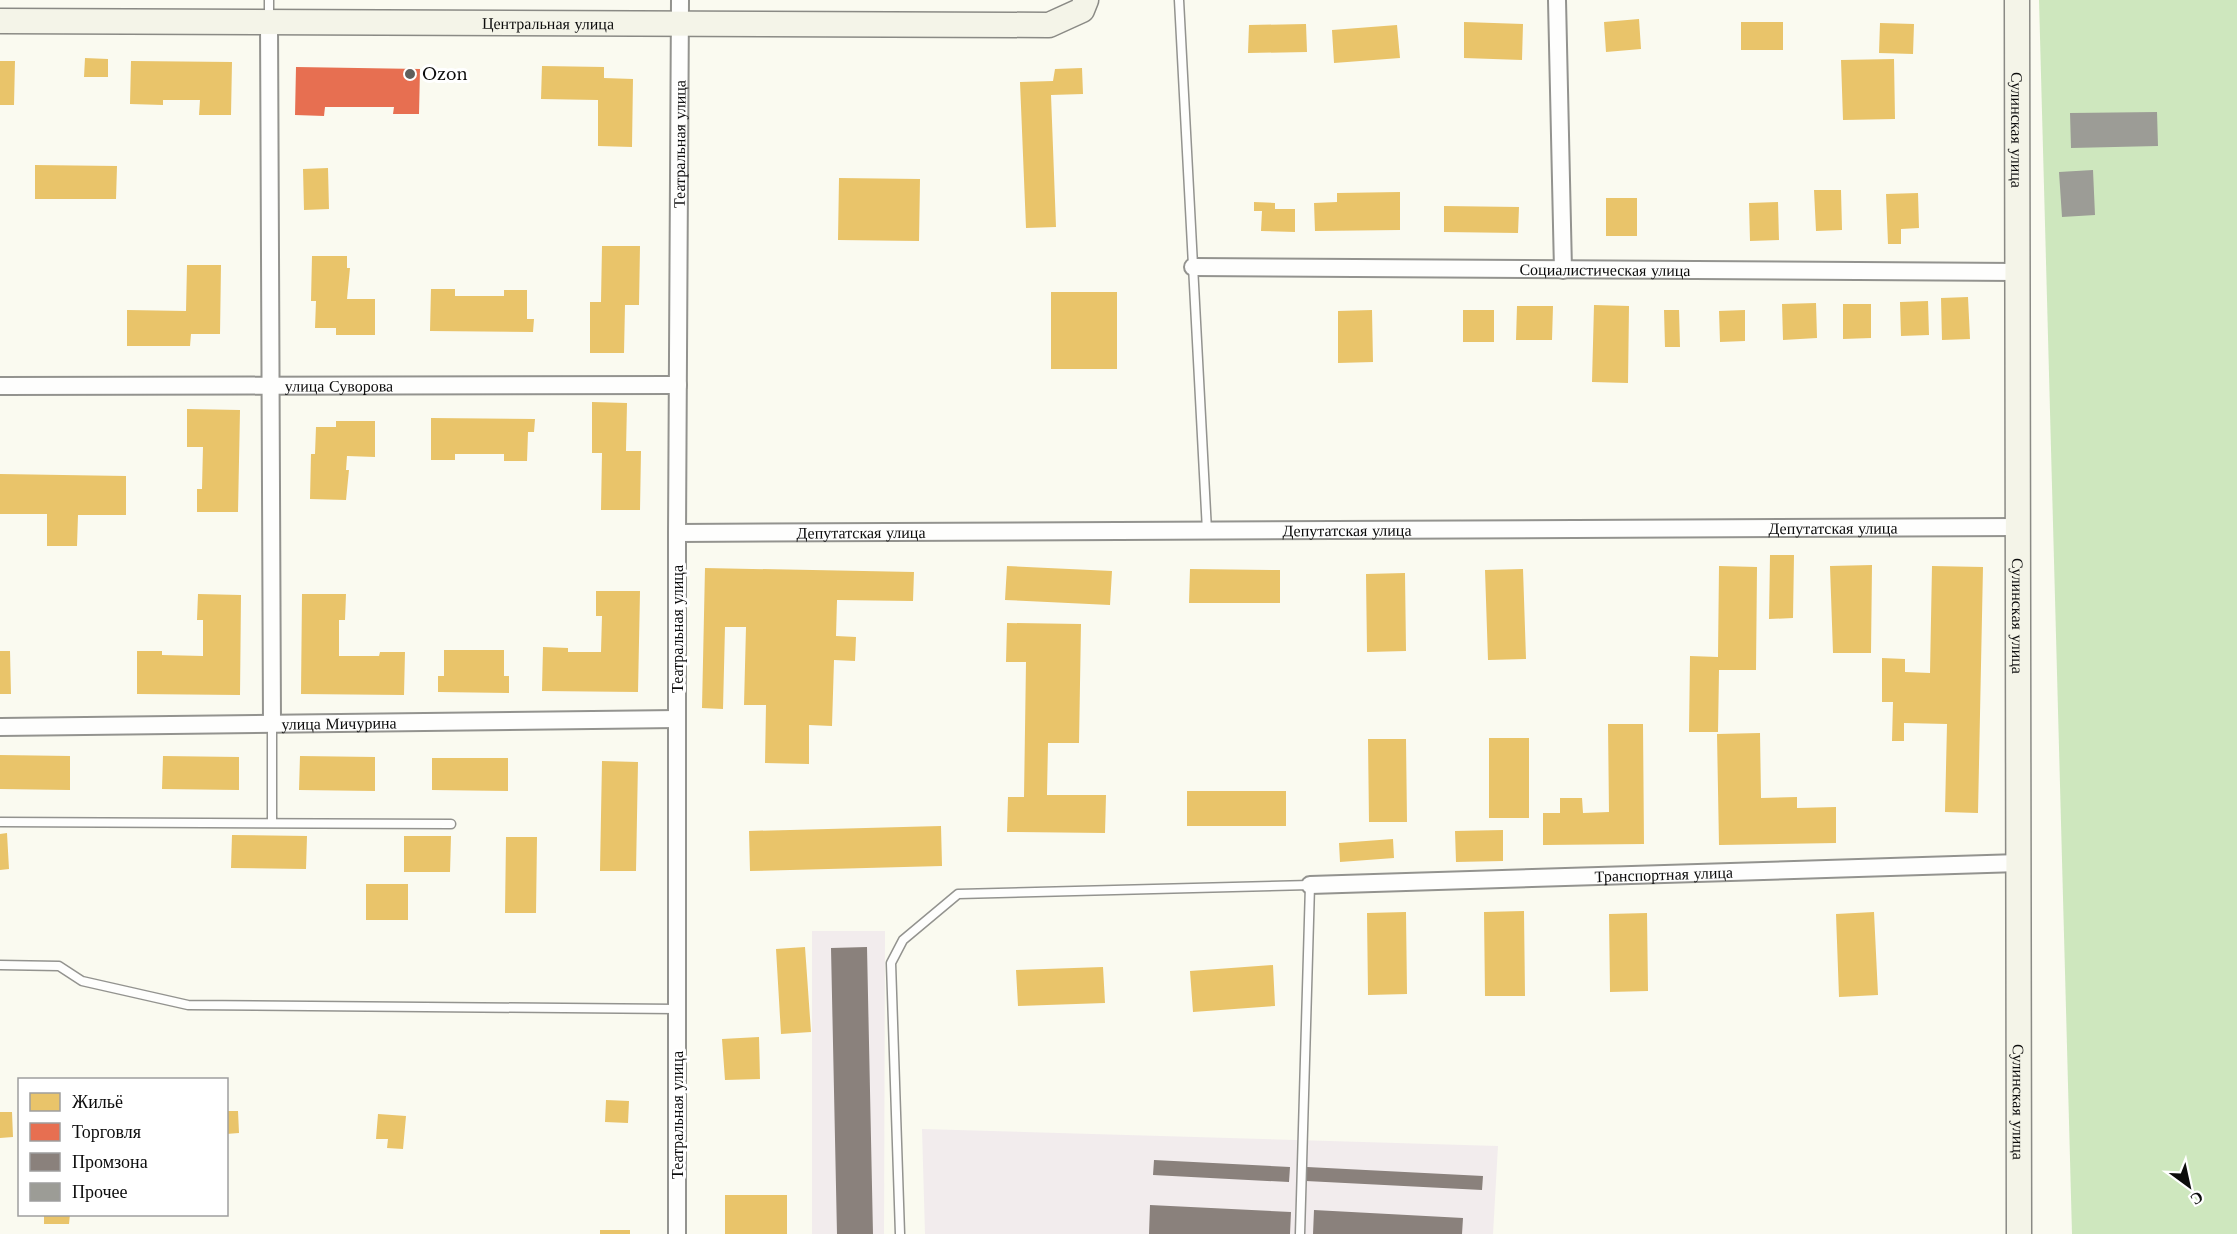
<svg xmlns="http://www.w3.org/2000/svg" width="2237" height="1234" viewBox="0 0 2237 1234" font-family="'Libre Baskerville',serif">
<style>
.industrial{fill:#f2eced}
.forest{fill:#cee7be}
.homes{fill:#e9c46a}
.shops{fill:#e76f51}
.industry{fill:#8a817c}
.building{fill:#9c9c96}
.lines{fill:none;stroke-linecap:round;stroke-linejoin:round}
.service-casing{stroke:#93938f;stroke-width:11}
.minor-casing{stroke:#93938f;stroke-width:20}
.secondary-casing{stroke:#8a8a85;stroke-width:27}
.service{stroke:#fefefd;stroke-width:8}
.minor{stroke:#fefefd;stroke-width:16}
.secondary{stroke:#f4f4e8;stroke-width:24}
.poi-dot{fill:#5f5f5c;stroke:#fff;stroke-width:2}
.labels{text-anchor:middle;stroke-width:6;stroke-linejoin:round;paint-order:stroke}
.street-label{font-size:16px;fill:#0c0c0c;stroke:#fff}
.poi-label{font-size:16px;fill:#0c0c0c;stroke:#fff;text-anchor:start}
</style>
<rect width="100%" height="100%" fill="#fafaf0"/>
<path class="industrial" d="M812,931h73l-1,303h-72z
M922,1129l576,17 -5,88h-568z"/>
<path class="forest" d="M2039,0h198v1234h-165z"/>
<path class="homes" d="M1639,19l2,30 -35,3 -2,-30z
M1464,22l59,2 -1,36 -58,-2z
M1741,22h42v28h-42z
M1880,23l34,1 -1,30 -34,-1z
M1306,24l1,28 -59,1 1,-28z
M1397,25l3,33 -66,5 -2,-33z
M85,58l23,1v18h-24z
M1894,59l1,60 -52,1 -2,-60z
M0,61h15l-1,44h-14z
M131,61l101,1 -1,53h-32l1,-15h-37v5l-33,-1z
M542,66l62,1v11l29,1 -1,68 -34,-1v-46l-57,-1z
M1082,68l1,26 -32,1 5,132 -30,1 -6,-146 33,-1 2,-12z
M35,165l82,1 -1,33h-81z
M328,168l1,41 -25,1 -1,-41z
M839,178l81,1 -1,62 -81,-1z
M1814,190h27l1,40 -26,1z
M1400,192v38l-85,1 -1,-28 23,-1v-9z
M1918,193l1,35 -18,1v15h-13l-2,-50z
M1606,198h31v38h-31z
M1254,202l21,1v6h20v23l-34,-1 1,-20h-8z
M1778,202l1,38 -29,1 -1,-38z
M1444,206l75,1 -1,26 -74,-1z
M602,246h38l-1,59h-14l-1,48h-34v-51h11z
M312,256h35v12h3l-3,31h28v36h-39v-7h-21l1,-27h-5z
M187,265h34l-1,69h-29l-1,12h-63v-36l59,1z
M431,289h24v7h49v-6h23v29h7l-1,13 -103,-1z
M1051,292h66v77h-66z
M1968,297l2,42 -28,1 -1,-42z
M1928,301l1,34 -28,1 -1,-34z
M1816,303l1,35 -34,2 -1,-36z
M1843,304h28v34l-28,1z
M1594,305l35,1 -1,77 -36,-1z
M1517,306h36l-1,34h-36z
M1372,310l1,52 -35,1v-52z
M1463,310h31v32h-31z
M1664,310h15l1,37h-15z
M1745,310v31l-25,1 -1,-31z
M592,402l35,1 -1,48h15l-1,59h-39l1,-57h-10z
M187,409l53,1 -2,102h-41v-23h5l1,-42h-16z
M431,418l104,1 -1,13h-6l-1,29h-23v-7h-49v6h-24z
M336,421h39v36l-28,-1 -1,14h3l-3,30 -36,-1 1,-45h4l1,-27h20z
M0,474l126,2v39h-48l-1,31h-30v-32h-47z
M1770,555h24l-1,63 -24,1z
M1872,565l-1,88h-38l-3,-87z
M1007,566l105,5 -2,34 -105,-5z
M1719,566l38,1 -1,103h-37l-1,62h-29l1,-76 28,1z
M1932,566l51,1 -5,246 -33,-1 2,-88 -43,-1v18h-12l1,-39h-11v-44l23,1v13l25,1z
M705,568l209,4 -1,29 -76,-1 -1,36 20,1 -1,24 -21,-1 -2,66 -23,-1v39l-44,-1 1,-58h-22l2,-78h-21l-2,82 -21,-1z
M1190,569l90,1v33h-91z
M1523,569l3,90 -38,1 -3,-90z
M1405,573l1,78 -39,1 -1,-78z
M596,591h44l-2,101 -96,-1 1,-44 25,1v4h33l1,-36h-6z
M198,594l43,1 -1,100 -103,-1v-43h25v4l41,1v-36h-6z
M302,594h44l-1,26h-6v36h40l1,-4h25l-1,43 -103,-1z
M1007,623l74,1 -2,119h-31l-1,52h59l-1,38 -98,-1 1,-35h16l2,-135h-20z
M444,650h60v26h5v17l-71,-1v-16h6z
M0,651h10l1,43h-11z
M1608,724h35l1,120 -101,1v-32h17v-15h22l1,15 26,-1z
M1760,733l1,65 36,-1v11l39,-1v36l-117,2 -2,-111z
M1489,738h40v80h-40z
M1368,739h38l1,83h-38z
M0,755l70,1v34l-70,-1z
M163,756l76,1v33l-77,-1z
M300,756l75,1v34l-76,-1z
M432,758h76v33l-76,-1z
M602,761l36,1 -2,109h-36z
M1187,791h99v35h-99z
M941,826l1,40 -192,5 -1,-40z
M1503,830v31l-47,1 -1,-31z
M7,833l2,36 -9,1v-36z
M232,835l75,1 -1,33 -75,-1z
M404,836h47l-1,36h-46z
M506,837h31l-1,76h-31z
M1393,839l1,19 -54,4 -1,-19z
M366,884h42v36h-42z
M1524,911l1,85h-40l-1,-84z
M1406,912l1,82 -39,1 -1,-82z
M1874,912l4,83 -39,2 -3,-83z
M1647,913l1,78 -38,1 -1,-78z
M805,947l6,85 -30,2 -5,-85z
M1273,965l2,41 -82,6 -3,-41z
M1103,967l2,36 -87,3 -2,-36z
M759,1037l1,42 -35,1 -3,-41z
M606,1100l23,1 -1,22 -23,-1z
M226,1111h12l1,22 -13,1z
M0,1112h12l1,25 -13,1z
M378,1114l28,2 -3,33 -16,-1 1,-9h-12z
M725,1195h62v39h-62z
M44,1214h26l-1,10h-25z
M600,1230h30v4h-30z"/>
<path class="shops" d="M296,67l124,2 -1,45h-26l1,-7h-69l-1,9 -29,-1z"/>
<path class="industry" d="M867,947l6,287h-36l-6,-286z
M1154,1160l136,7 -1,15 -136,-7z
M1307,1167l176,9 -1,14 -176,-9z
M1150,1205l141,7 -1,22h-141z
M1314,1210l149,8 -1,16h-149z"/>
<path class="building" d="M2157,112l1,34 -87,2 -1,-35z
M2093,170l2,45 -33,2 -3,-45z"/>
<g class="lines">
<g class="service-casing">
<path id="service" d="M1179,0l28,531
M269,19v-19
M272,722v101
M0,822l451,2
M0,965l59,1 23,15 106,24 489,4
M900,1234l-9,-271 12,-23 55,-46 352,-9 -10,349"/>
</g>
<g class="minor-casing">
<g id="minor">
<path d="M1557,0l6,270"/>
<path d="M269,22l3,700"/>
<path id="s1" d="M1193,267l825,5"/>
<path id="s2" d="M0,386l678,-1"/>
<path id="s3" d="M677,533l1341,-6"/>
<path id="s4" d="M0,727l677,-8"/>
<path id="s5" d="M1310,885l709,-22"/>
<path id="s6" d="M677,1234v-701l3,-533"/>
</g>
</g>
<g class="secondary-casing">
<g id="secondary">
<path id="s7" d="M2017,0l2,1234"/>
<path id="s8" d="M0,21l1049,4 33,-15 4,-10"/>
</g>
</g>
<use href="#service" class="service"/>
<use href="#minor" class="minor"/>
<use href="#secondary" class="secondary"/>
</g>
<circle class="poi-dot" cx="410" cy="74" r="6"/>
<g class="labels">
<g class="street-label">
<text dy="6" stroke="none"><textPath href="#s8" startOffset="548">Центральная улица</textPath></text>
<text dy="6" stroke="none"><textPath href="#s7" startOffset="130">Сулинская улица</textPath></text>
<text dy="6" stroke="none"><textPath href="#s6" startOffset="1090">Театральная улица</textPath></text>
<text dy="6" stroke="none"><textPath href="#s1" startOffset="412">Социалистическая улица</textPath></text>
<text dy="6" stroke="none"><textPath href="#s2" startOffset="339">улица Суворова</textPath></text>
<text dy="6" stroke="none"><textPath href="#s3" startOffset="1156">Депутатская улица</textPath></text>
<text dy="6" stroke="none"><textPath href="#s3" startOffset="670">Депутатская улица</textPath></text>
<text dy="6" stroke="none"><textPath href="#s3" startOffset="184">Депутатская улица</textPath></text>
<text dy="6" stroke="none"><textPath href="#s7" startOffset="616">Сулинская улица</textPath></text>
<text transform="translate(677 629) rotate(-90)" y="6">Театральная улица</text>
<text dy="6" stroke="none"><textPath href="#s4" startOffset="339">улица Мичурина</textPath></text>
<text dy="6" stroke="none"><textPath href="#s5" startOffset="354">Транспортная улица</textPath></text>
<text dy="6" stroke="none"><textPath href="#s7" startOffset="1102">Сулинская улица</textPath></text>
<text transform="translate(677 1115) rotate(-90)" y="6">Театральная улица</text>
</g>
<g class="poi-label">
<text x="422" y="80">Ozon</text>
</g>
</g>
<rect x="18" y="1078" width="210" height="138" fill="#ffffff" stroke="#9e9e9e" stroke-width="1.5"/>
<rect x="30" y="1093" width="30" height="18" fill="#e9c46a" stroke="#9e9e9e" stroke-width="1.5"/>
<text x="72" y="1108" font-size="18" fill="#0c0c0c">Жильё</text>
<rect x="30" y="1123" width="30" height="18" fill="#e76f51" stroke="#9e9e9e" stroke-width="1.5"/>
<text x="72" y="1138" font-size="18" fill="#0c0c0c">Торговля</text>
<rect x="30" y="1153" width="30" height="18" fill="#8a817c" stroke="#9e9e9e" stroke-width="1.5"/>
<text x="72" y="1168" font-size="18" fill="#0c0c0c">Промзона</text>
<rect x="30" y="1183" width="30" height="18" fill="#9c9c96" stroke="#9e9e9e" stroke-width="1.5"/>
<text x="72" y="1198" font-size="18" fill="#0c0c0c">Прочее</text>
<g transform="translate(2189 1186) rotate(147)" stroke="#ffffff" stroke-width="4.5" paint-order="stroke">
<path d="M0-4.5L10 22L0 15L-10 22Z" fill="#0c0c0c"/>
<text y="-9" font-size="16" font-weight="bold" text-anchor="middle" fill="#0c0c0c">С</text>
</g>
</svg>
